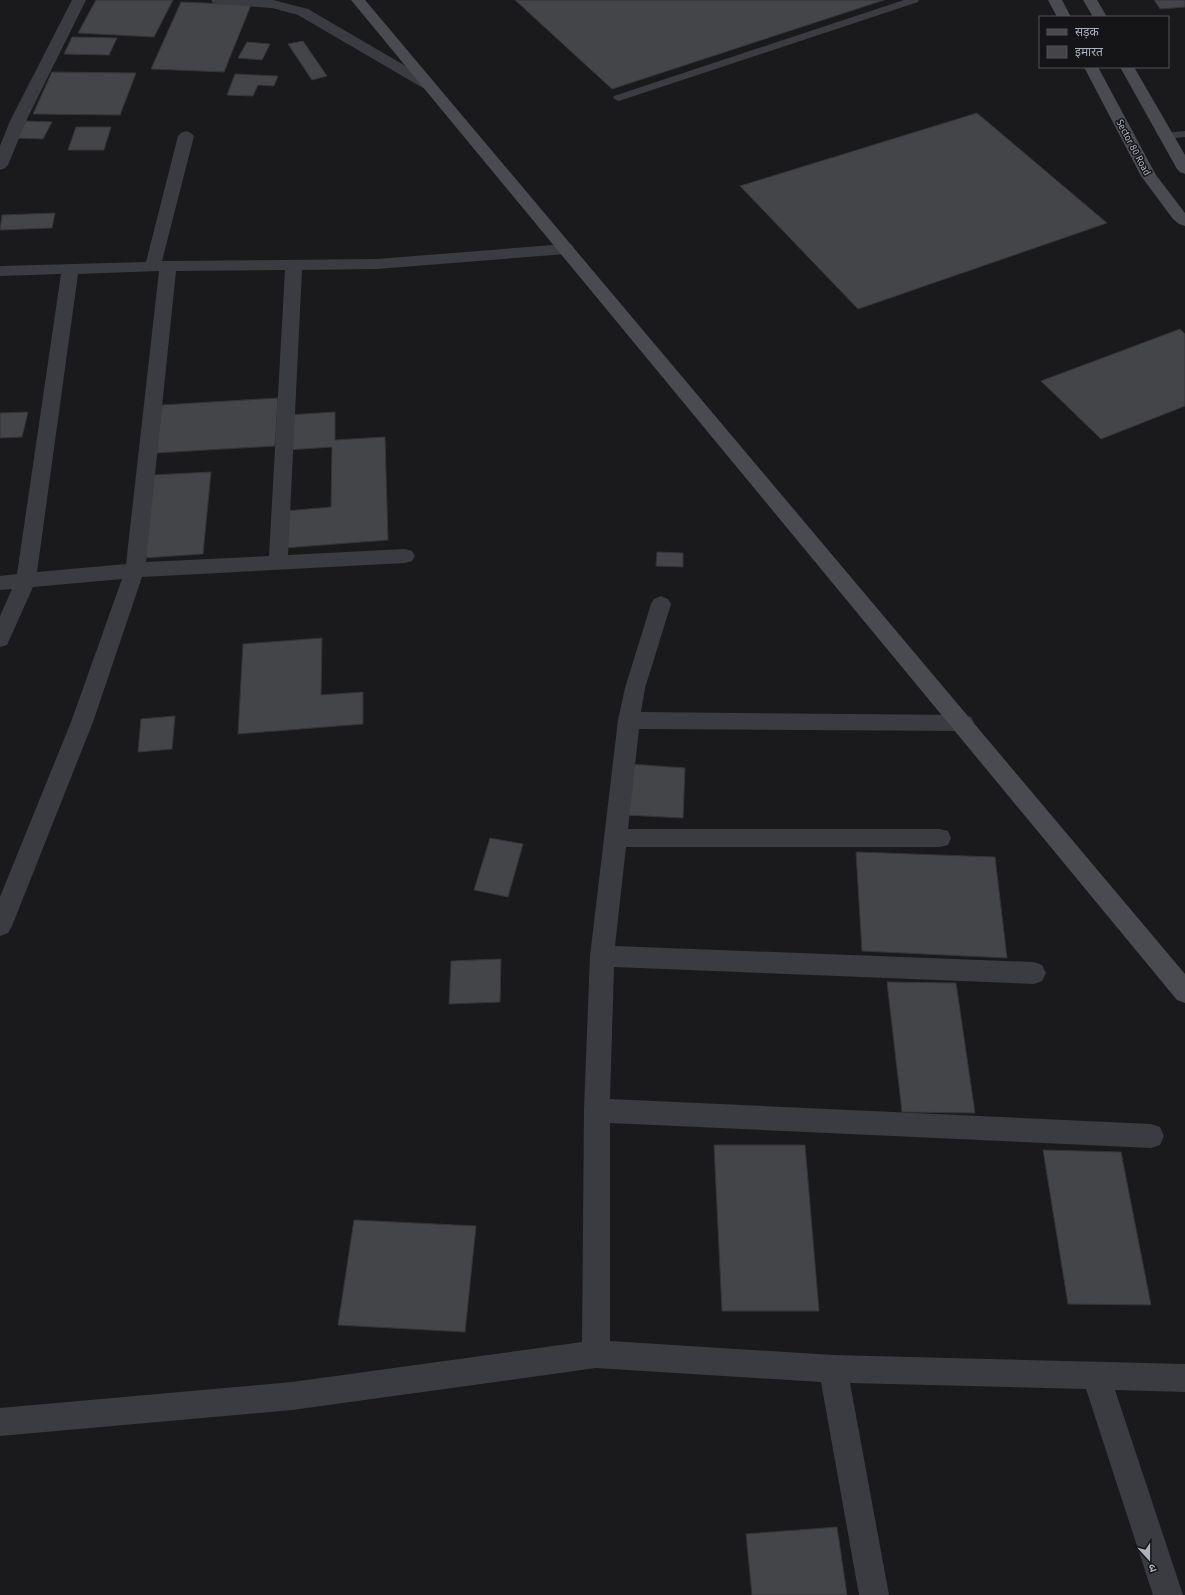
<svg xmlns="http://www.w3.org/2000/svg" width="1185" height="1595" viewBox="0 0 1185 1595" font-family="'Fira Sans Condensed','Noto Sans Devanagari',sans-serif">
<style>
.building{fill:#444549;stroke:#353438}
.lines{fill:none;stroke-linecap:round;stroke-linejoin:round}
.lane{fill:#3b3c41;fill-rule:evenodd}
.street{fill:#3b3c41;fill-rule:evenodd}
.secondary{fill:#494b51;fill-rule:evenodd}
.labels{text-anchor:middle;stroke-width:3;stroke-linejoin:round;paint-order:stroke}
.far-street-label{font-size:10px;fill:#adb1bb;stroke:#151517}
</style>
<rect width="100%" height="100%" fill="#1a1a1c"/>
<path class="building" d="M96,0h77l-19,37 -76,-4z
M515,0h369l-272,89z
M1154,0h31v7l-25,2z
M181,2l70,3 -27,67 -73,-3z
M72,37l45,1 -8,17 -45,-1z
M303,41l24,35 -15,4 -24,-36z
M247,42l23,2 -8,16 -24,-2z
M52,72l84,1 -16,42 -87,-1z
M235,74l43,2 -4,10 -16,-1 -5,11 -26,-1z
M977,113l130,110 -249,86 -118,-123z
M26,121l26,1 -9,17 -26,-1z
M76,127h35l-7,23h-36z
M55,213l-3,15 -52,2 2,-15z
M1180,329l5,5v72l-84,33 -60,-58z
M278,398l-3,48 -119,7 6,-48z
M28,412l-6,25 -22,1v-25z
M335,412v28l50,-3 3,103 -104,8 2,-37 45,-4 1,-60 -45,3 1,-35z
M211,472l-8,82 -60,4 10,-83z
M657,552l26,1v14l-27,-1z
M322,638l-1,57 42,-3v32l-125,10 5,-90z
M175,716l-3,33 -34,3 3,-33z
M630,764l55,4 -2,50 -57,-3z
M490,838l33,6 -15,53 -34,-7z
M856,852l139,5 12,101 -145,-7z
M501,959l-1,43 -51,2 2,-43z
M887,982l69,1 19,130 -73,-1z
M714,1145h91l14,166h-97z
M1043,1150l78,2 30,153 -83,-1z
M354,1220l122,6 -11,106 -127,-7z
M837,1527l10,68h-95l-6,-61z"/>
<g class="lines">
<path class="lane" d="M904,0h15l-1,2 -296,98 -4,1 -5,-3 1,-2z
M1185,131v6l-19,2 -6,-3 6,-3z"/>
<path class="street" d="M72,0h14l-60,121 -18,44 -3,3 -5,2v-24l10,-25z
M211,0h62l35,9 125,73 2,3 -2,3h-10l-125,-73 -26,-7 -54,-4 -5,-1z
M186,131l5,2 3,3 -32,125 215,-2 189,-15 6,1 2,4 -2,4 -6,1 -189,15 -75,1 -14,285 117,-6 7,2 3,5 -3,5 -7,2 -263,14 -49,145 -81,204 -4,7 -8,3v-39l71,-175 51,-143 -89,8 -26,58 -7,2v-31l12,-27 -12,1v-14l17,-2 44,-300 -61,2v-10l146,-4 32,-126 3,-3zM285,270l-16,286 -123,6 30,-291zM159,271l-33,293 -89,8 41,-298z
M661,596l7,3 3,5 -26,84 -4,24 322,3 8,2 3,6 -3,6 -8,2 -324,-2 -11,100h312l8,2 3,7 -3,7 -8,2h-314l-11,99 419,16 8,3 4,8 -4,8 -8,3 -420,-17 -4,132 541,25 9,3 4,9 -4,9 -9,3 -541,-25v218l223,14 352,9v28l-70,-2 68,205h-30l-67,-206 -236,-6 39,212h-30l-38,-213 -225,-14 -304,42 -292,26v-28l292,-26 290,-40 2,-232 6,-154 28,-236 7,-32 26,-84 3,-5z"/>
<path class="secondary" d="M351,0h14l820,974v29l-8,-3z
M1048,0h14l9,17h-14z
M1083,0h14l10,17h-14z
M1084,67h14l58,108 29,38v13l-6,-2 -6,-5 -32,-43z
M1120,67h14l51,88v19l-5,-2 -3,-3z"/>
</g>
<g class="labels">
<g class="far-street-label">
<text transform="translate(1134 147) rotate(62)" y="4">Sector 80 Road</text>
</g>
</g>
<rect x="1039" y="16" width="130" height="52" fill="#151517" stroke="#525359"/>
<rect x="1047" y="29" width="20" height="6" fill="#494b51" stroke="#525359"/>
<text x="1075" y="36" font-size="12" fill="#adb1bb">सड़क</text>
<rect x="1047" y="46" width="20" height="12" fill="#444549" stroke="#525359"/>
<text x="1075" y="56" font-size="12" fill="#adb1bb">इमारत</text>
<g transform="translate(1149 1559) rotate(159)" stroke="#151517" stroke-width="3" paint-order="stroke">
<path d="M0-3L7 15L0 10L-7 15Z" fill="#adb1bb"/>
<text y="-6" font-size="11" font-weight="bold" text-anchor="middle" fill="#adb1bb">उ</text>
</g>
</svg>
